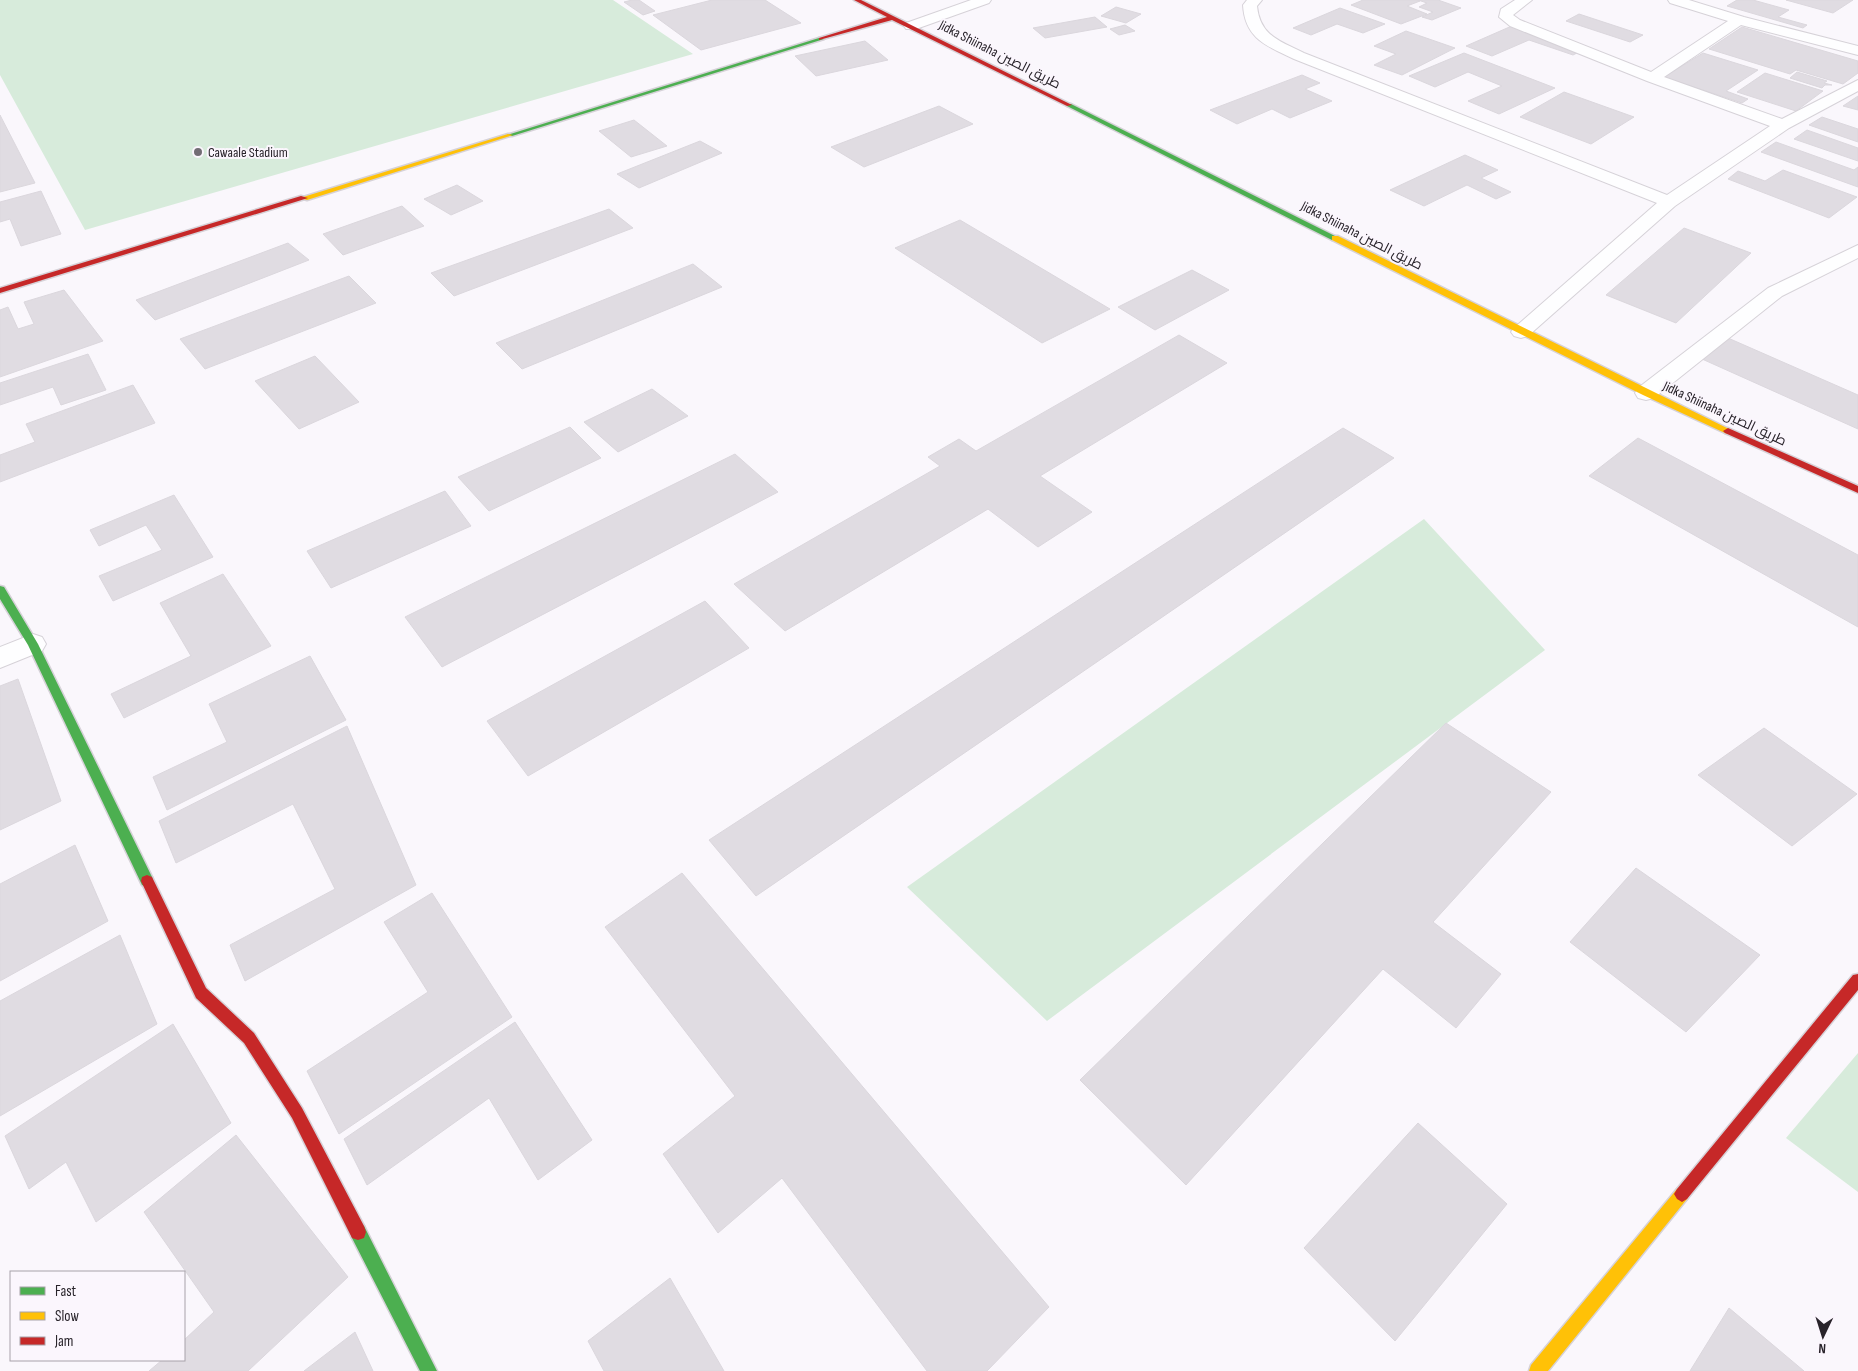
<svg xmlns="http://www.w3.org/2000/svg" width="1858" height="1371" viewBox="0 0 1858 1371" font-family="'Sofia Sans Condensed',Cairo,sans-serif">
<style>
.green{fill:#d7ebdb}
.building{fill:#e0dce2;stroke:#dbd7dd}
.lines{fill:none;stroke-linecap:round;stroke-linejoin:round}
.street-casing{stroke:#d6d2d8;stroke-width:2}
.fast-casing{stroke:#d6d2d8;stroke-width:3}
.slow-casing{stroke:#d6d2d8;stroke-width:3}
.jam-casing{stroke:#d6d2d8;stroke-width:3}
.street{fill:#fefeff;fill-rule:evenodd}
.fast{fill:#4caf50;fill-rule:evenodd}
.slow{fill:#ffc107;fill-rule:evenodd}
.jam{fill:#c62828;fill-rule:evenodd}
.poi-dot{fill:#726d74;stroke:#fbf6fd;stroke-width:2}
.labels{text-anchor:middle;stroke-width:4;stroke-linejoin:round;paint-order:stroke}
.far-street-label{font-size:14px;fill:#28232a;stroke:#fbf6fd}
.far-poi-label{font-size:14px;fill:#28232a;stroke:#fbf6fd;text-anchor:start}
</style>
<rect width="100%" height="100%" fill="#faf7fc"/>
<path class="green" d="M0,0h613l80,54 -608,176 -85,-155z
M1424,519l121,131 -498,371 -140,-134z
M1858,1053v139l-72,-54z"/>
<path class="building" d="M632,0h7l16,11 -12,4 -19,-13z
M712,0h53l36,23 -100,27 -48,-35z
M1363,0h53l4,1 -13,5 20,8 -26,10 -50,-19z
M1418,0h20l23,8 -29,12 -10,-3 11,-5 -14,-5 8,-4z
M1737,0h16l36,10 -11,7 29,8 -4,3 -76,-22z
M1786,0h67l-20,13z
M1116,7l25,7 -15,9 -25,-7z
M1340,8l45,16 -22,9 -26,-9 -26,11 -18,-7z
M1579,14l64,21 -13,7 -64,-21z
M1095,17l12,10 -62,11 -12,-10z
M1125,25l10,6 -16,4 -9,-6z
M1514,25l69,25 -10,5 -44,-15 -37,16 -26,-10z
M1742,27l116,34v12l-15,11 -47,-14 -6,4 -81,-25z
M1406,31l49,17 -53,27 -28,-10 22,-11 -22,-8z
M865,41l23,19 -72,16 -21,-20z
M1464,53l91,35 -56,26 -31,-13 34,-15 -34,-14 -33,15 -26,-11z
M1703,53l55,17 -32,21 22,8 -6,4 -78,-26z
M1797,72l30,9 -3,2 8,2h-7l-3,3 -32,-10z
M1765,73l58,18 -27,20 -59,-19z
M1302,75l18,8 -15,6 27,12 -42,17 -18,-9 -35,15 -27,-14z
M1564,92l70,25 -43,27 -71,-27z
M1858,96v14l-15,-4z
M939,106l34,18 -109,43 -33,-20z
M0,115l35,68 -35,9z
M1822,117l36,12v13l-49,-17z
M634,120l33,26 -36,11 -32,-26z
M1807,130l51,18v13l-64,-22z
M700,141l22,12 -83,35 -22,-14z
M1776,142l78,28 4,-3v20l-97,-35z
M1465,155l33,15 -17,8 30,14 -15,7 -29,-14 -43,21 -34,-16z
M1783,170l74,27 -28,21 -101,-39 10,-8 27,10z
M457,185l26,16 -32,14 -27,-16z
M41,191l20,43 -40,12 -11,-27 -10,3v-20z
M402,206l22,20 -81,29 -20,-21z
M609,209l24,19 -179,68 -23,-23z
M960,220l150,89 -68,34 -147,-95z
M1684,228l67,25 -75,70 -70,-28z
M288,243l21,17 -154,60 -19,-20z
M693,264l29,23 -200,82 -26,-26z
M1192,270l37,20 -74,40 -37,-23z
M349,276l27,27 -171,66 -25,-30z
M64,290l39,51 -103,36v-67l8,-3 10,22 16,-5 -10,-22z
M1179,335l48,28 -187,113 52,36 -54,35 -50,-38 -203,122 -51,-47 206,-118 -12,-9 31,-18 17,12z
M1728,338l130,57v34l-156,-70z
M88,354l18,36 -45,15 -8,-18 -53,18v-22z
M315,356l44,46 -60,27 -44,-48z
M133,385l22,38 -155,59v-27l35,-13 -9,-18z
M652,389l36,27 -70,36 -34,-30z
M570,427l31,31 -112,53 -31,-34z
M1343,428l51,30 -638,438 -47,-56z
M1638,438l220,117v72l-269,-151z
M735,454l43,38 -336,175 -37,-50z
M445,491l26,35 -140,62 -24,-37z
M174,495l39,62 -100,44 -14,-25 63,-26 -16,-25 -47,21 -9,-16z
M223,574l48,72 -147,72 -13,-24 80,-38 -31,-53z
M705,601l44,47 -221,128 -41,-55z
M310,656l36,64 -179,90 -14,-33 74,-35 -18,-38z
M18,679l43,122 -61,29v-144z
M1446,723l105,69 -118,130 68,52 -45,54 -73,-59 -197,216 -106,-105z
M347,726l69,159 -171,96 -15,-36 105,-56 -42,-85 -117,59 -17,-42z
M1764,728l93,66 -65,52 -94,-71z
M75,845l33,76 -108,60v-97z
M1636,868l124,87 -74,77 -116,-90z
M682,873l367,434 -62,64h-60l-145,-193 -64,55 -55,-79 72,-58 -130,-169z
M432,893l80,124 -173,117 -32,-63 121,-79 -44,-70z
M120,935l37,89 -157,92v-115z
M515,1022l77,118 -54,40 -49,-82 -122,87 -23,-46z
M173,1024l58,99 -135,99 -30,-60 -37,27 -24,-53z
M1418,1123l89,81 -112,137 -91,-93z
M236,1135l112,142 -100,94h-99l13,-11h22v-20l30,-28 -70,-100z
M670,1278l54,93h-120l-16,-30z
M1729,1308l75,63h-114z
M355,1332l18,39h-69z"/>
<g class="lines">
<g class="street-casing">
<path id="street" d="M971,0h20l-2,3 -73,26h-10l-2,-3 2,-3z
M1247,0h15l-5,6c3,30 23,35 47,47l363,142 103,-69 -123,-45 -137,-55 -11,-9 2,-8 14,-9h17l-19,15 7,5 131,52 77,-51 -58,-18 -2,-3h21l55,17 114,29v9l-117,-30 -77,52 118,42 76,-39v11l-69,37 -114,78 -147,130 -7,2 -7,-2 -3,-4 3,-4 143,-125 -363,-144c-27,-13 -49,-20 -51,-54z
M1858,245v13l-76,38 -128,102 -8,2 -8,-2 -3,-5 3,-5 130,-100z
M33,634l9,3 4,7 -4,7 -42,17v-21z"/>
</g>
<g class="fast-casing">
<path id="fast" d="M819,38l5,1 -312,97 -5,-1z
M1067,104h4l268,134 -7,2 -265,-134z
M0,586l4,1 34,57 114,233 1,4 -1,4 -5,2 -5,-2 -114,-240 -28,-46z
M358,1224l6,2 73,145h-17l-68,-133 -2,-6 2,-6z"/>
</g>
<g class="slow-casing">
<path id="slow" d="M508,134l5,1 -206,65 -7,-2z
M1332,236h6l395,195 -5,3 -3,-1 -82,-38 -311,-155z
M1682,1186l5,3 3,5 -3,5 -139,172h-19l2,-6 146,-176z"/>
</g>
<g class="jam-casing">
<path id="jam" d="M854,0h7l211,105 -5,1 -175,-86 -73,20v-2l68,-21z
M301,196l7,2 -308,95v-5z
M1728,428l130,58v7l-133,-60 -2,-2z
M147,875l5,2 54,111 48,45 48,75 62,118 2,6 -2,6 -6,2 -6,-2 -60,-120 -48,-75 -48,-45 -55,-117 1,-4z
M1858,974v16l-171,209 -5,3 -5,-3 -3,-5 3,-5 176,-214z"/>
</g>
<use href="#street" class="street"/>
<use href="#fast" class="fast"/>
<use href="#slow" class="slow"/>
<use href="#jam" class="jam"/>
</g>
<circle class="poi-dot" cx="198" cy="152" r="5"/>
<g class="labels">
<g class="far-street-label">
<text transform="translate(1000 54) rotate(27)" y="5">Jidka Shiinaha طريق الصين</text>
<text transform="translate(1362 235) rotate(27)" y="5">Jidka Shiinaha طريق الصين</text>
<text transform="translate(1725 413) rotate(25)" y="5">Jidka Shiinaha طريق الصين</text>
</g>
<g class="far-poi-label">
<text x="208" y="157">Cawaale Stadium</text>
</g>
</g>
<rect x="10" y="1271" width="175" height="90" fill="#fbf6fd" stroke="#a7a2a9"/>
<rect x="20" y="1287" width="25" height="8" fill="#4caf50" stroke="#a7a2a9"/>
<text x="55" y="1296" font-size="15" fill="#28232a">Fast</text>
<rect x="20" y="1312" width="25" height="8" fill="#ffc107" stroke="#a7a2a9"/>
<text x="55" y="1321" font-size="15" fill="#28232a">Slow</text>
<rect x="20" y="1337" width="25" height="8" fill="#c62828" stroke="#a7a2a9"/>
<text x="55" y="1346" font-size="15" fill="#28232a">Jam</text>
<g transform="translate(1823 1336) rotate(184)" stroke="#fbf6fd" stroke-width="4" paint-order="stroke">
<path d="M0-4L9 19L0 12L-9 19Z" fill="#28232a"/>
<text y="-8" font-size="14" font-weight="bold" text-anchor="middle" fill="#28232a">N</text>
</g>
</svg>
